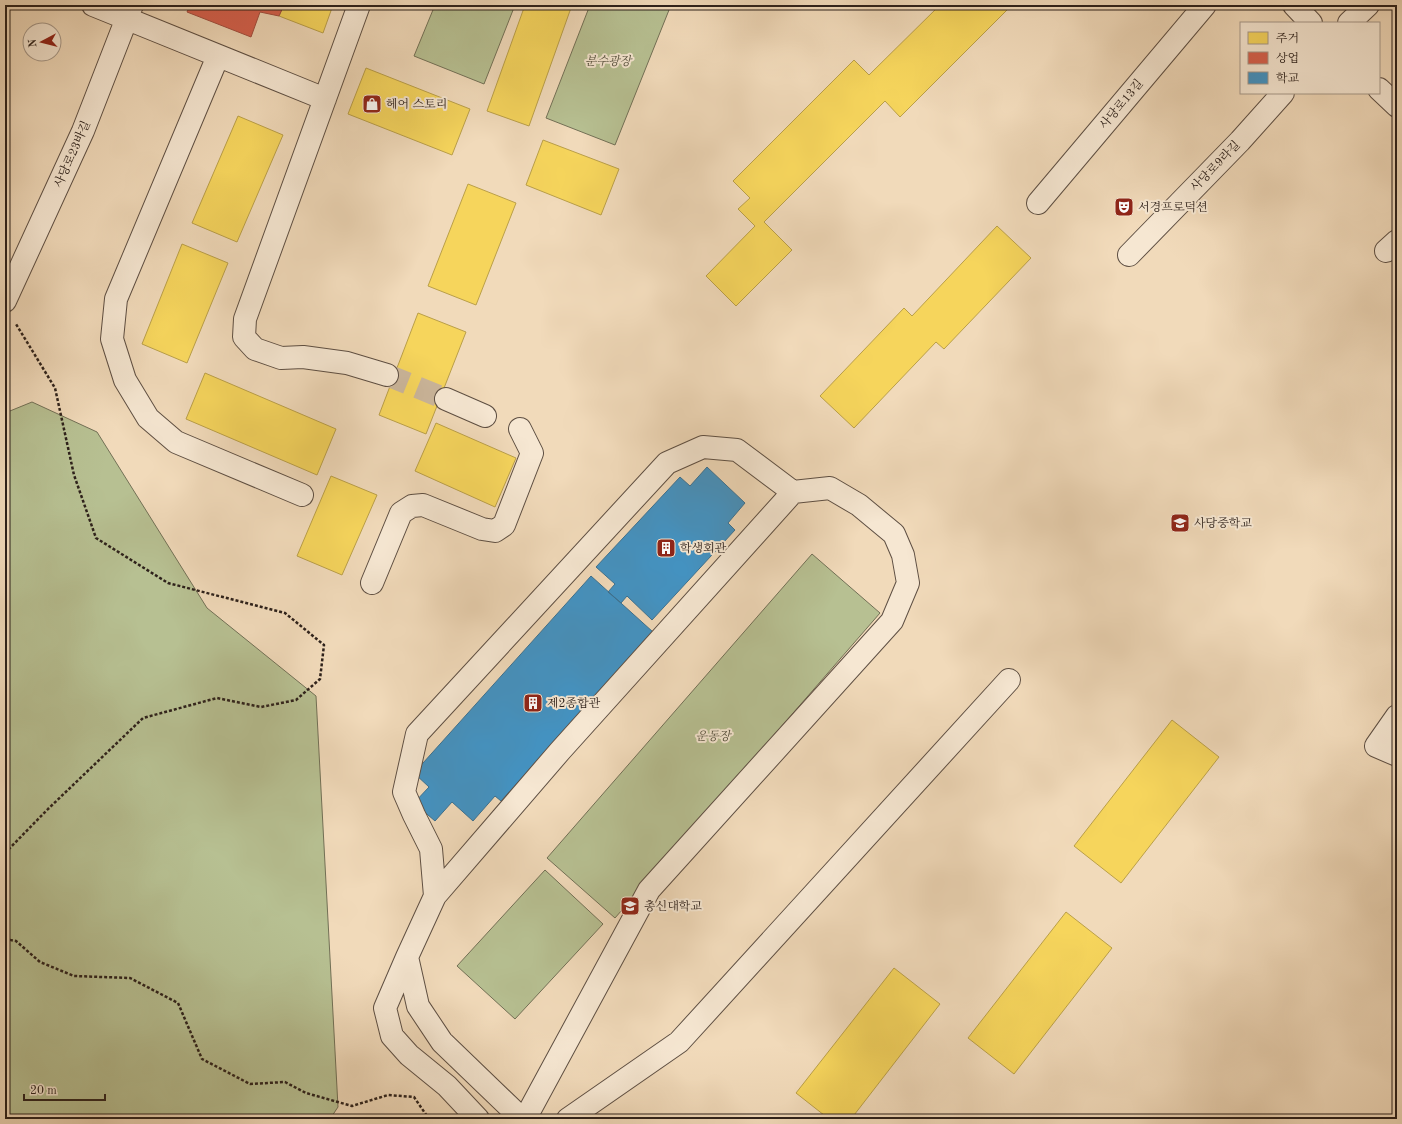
<svg xmlns="http://www.w3.org/2000/svg" width="1402" height="1124" viewBox="0 0 1402 1124" font-family="'Old Standard TT','Noto Serif KR',serif">
<style>
.green{fill:#b7c092;stroke:#727056}
.homes{fill:#f6d55c;stroke:#ba9f48}
.shops{fill:#d6604d;stroke:#a34d3e}
.schools{fill:#4393c3;stroke:#3c7191}
.lines{fill:none;stroke-linecap:round;stroke-linejoin:round}
.minor-tunnel{stroke:#cab59a;stroke-width:22;stroke-dasharray:22 11;stroke-linecap:butt}
.minor-casing{stroke:#5e4f43;stroke-width:24}
.path{stroke:#2d211b;stroke-width:2.5;stroke-dasharray:3 2;stroke-linecap:butt}
.minor{stroke:#f6e7d2;stroke-width:22}
.labels{text-anchor:middle;stroke-width:4;stroke-linejoin:round;paint-order:stroke}
.park-label{font-size:12px;font-style:italic;fill:#56513f;stroke:#f6e7d2}
.poi-label{font-size:12px;fill:#2d211b;stroke:#f6e7d2;text-anchor:start}
.street-label{font-size:12px;fill:#2d211b;stroke:#f6e7d2}
</style>
<rect width="100%" height="100%" fill="#f1daba"/>
<filter id="stains"><feTurbulence type="fractalNoise" baseFrequency=".005" numOctaves="4"/><feColorMatrix values="0 0 0 0 .2 0 0 0 0 .09 0 0 0 0 .02 0 0 0 .5 -.17"/></filter>
<radialGradient id="worn" r=".72"><stop offset=".6" stop-color="#630" stop-opacity="0"/><stop offset="1" stop-color="#630" stop-opacity=".3"/></radialGradient>
<path class="green" d="M435,5h80l-31,79 -70,-28z
M590,5h81l-56,140 -69,-27z
M32,402l65,30 110,176 109,88 22,411 -8,12h-325v-706z
M812,554l68,59 -265,305 -68,-60z
M545,870l58,54 -88,95 -58,-53z"/>
<path class="homes" d="M284,5h49l-10,28 -44,-17z
M525,5h47l-43,121 -42,-15z
M940,5h72l-112,112 -15,-16 -121,121 28,28 -56,56 -30,-30 49,-50 -17,-17 12,-11 -17,-17 121,-121 15,15z
M366,68l104,41 -18,46 -104,-41z
M238,116l45,19 -46,107 -45,-19z
M543,140l76,29 -18,46 -75,-30z
M468,184l48,19 -40,102 -48,-19z
M997,226l34,32 -87,91 -8,-7 -82,86 -34,-32 84,-88 8,8z
M182,244l46,19 -41,100 -45,-19z
M418,313l48,19 -40,102 -47,-19z
M205,373l131,56 -19,46 -131,-56z
M436,423l80,35 -21,49 -80,-36z
M331,476l46,19 -35,80 -45,-19z
M1172,720l47,37 -98,126 -47,-37z
M1066,912l46,36 -98,126 -46,-36z
M894,968l46,36 -89,115h-22l-33,-26z"/>
<path class="shops" d="M190,5h94l-5,11 -19,-4 -9,25 -64,-25z"/>
<path class="schools" d="M707,467l38,36 -17,20 7,7 -83,90 -25,-24 -6,7 -13,-11 7,-8 -19,-17 84,-90 10,9z
M591,576l62,56 -152,169 -6,-5 -22,25 -21,-19 -17,19 -21,-18 15,-16 -15,-14z"/>
<g class="lines">
<path class="minor-tunnel" d="M387,375l59,24"/>
<g class="minor-casing">
<path id="minor" d="M93,5l232,94
M359,5l-114,314 -1,18 11,12 26,9 22,-1 44,6 40,12
M1294,5l17,18
M1349,23l19,-18
M218,56l-102,243 -4,40 13,41 23,38 28,24 126,53
M1379,89l18,17
M1038,203l167,-198
M1386,251l11,-10
M1129,255l111,-114 43,-48
M5,301l78,-170 49,-126
M446,399l39,17
M372,583l29,-70 11,-7 11,-1 59,24 13,2 9,-6 28,-72 -12,-24
M1397,716l-21,30 21,9
M435,896l125,-145 233,-259 37,-4 29,17 35,29 9,21 5,28 -16,38 -243,269 -124,229
M407,957l-22,51 7,28 17,19 38,31 31,33
M522,1119l-80,-77 -24,-36 -11,-49 28,-61 -4,-47 -17,-34 -10,-23 13,-58 250,-271 36,-16 34,3 56,42
M568,1119l111,-77 330,-362"/>
</g>
<path class="path" d="M5,853l43,-44 95,-91 74,-20 44,9 35,-7 24,-21 4,-34 -39,-32 -117,-30 -72,-45 -22,-63 -19,-87 -39,-64
M5,939l11,2 24,21 34,14 56,2 48,25 24,56 48,25 35,-2 21,11 46,13 36,-11 26,2 15,22"/>
<use href="#minor" class="minor"/>
</g>
<defs>
<g id="shop-square" transform="scale(1)"><rect x="-9" y="-9" width="18" height="18" rx="4" fill="#8f2418" stroke="#f6e7d2"/><path d="M-5-2.5h2.3a2.7 3.5 0 0 1 5.4 0H5L5.5 6h-11ZM-1.5-2.5h3a1.5 2.3 0 0 0-3 0Z" fill="#fff"/></g>
<g id="theatre-square" transform="scale(1)"><rect x="-9" y="-9" width="18" height="18" rx="4" fill="#8f2418" stroke="#f6e7d2"/><path d="M-5-5.5Q0-4 5-5.5V0Q5 5 0 6Q-5 5-5 0ZM-3.3-2.5H-1v1.5H-3.3ZM1-2.5H3.3v1.5H1ZM-2.8 1Q0 5.5 2.8 1Z" fill="#fff"/></g>
<g id="school-square" transform="scale(1)"><rect x="-9" y="-9" width="18" height="18" rx="4" fill="#8f2418" stroke="#f6e7d2"/><path d="M0-5L7-2L0 1L-7-2ZM-4 1L0 2.5L4 1V4Q0 6-4 4Z" fill="#fff"/></g>
<g id="building-square" transform="scale(1)"><rect x="-9" y="-9" width="18" height="18" rx="4" fill="#8f2418" stroke="#f6e7d2"/><path d="M-4-6H4V6H1V3H-1V6H-4ZM-2.5-4.3h1.7v1.8h-1.7ZM.8-4.3h1.7v1.8H.8ZM-2.5-1h1.7V.8h-1.7ZM.8-1h1.7V.8H.8Z" fill="#fff"/></g>
<g id="university-square" transform="scale(1)"><rect x="-9" y="-9" width="18" height="18" rx="4" fill="#8f2418" stroke="#f6e7d2"/><path d="M0-5L7-2L0 1L-7-2ZM-4 1L0 2.5L4 1V4Q0 6-4 4Z" fill="#fff"/></g>
</defs>
<g fill-rule="evenodd">
<use href="#shop-square" x="372" y="104"/>
<use href="#theatre-square" x="1124" y="207"/>
<use href="#school-square" x="1180" y="523"/>
<use href="#building-square" x="666" y="548"/>
<use href="#building-square" x="533" y="703"/>
<use href="#university-square" x="630" y="906"/>
</g>
<g class="labels">
<g class="park-label">
<text x="608" y="65">분수광장</text>
<text x="713" y="740">운동장</text>
</g>
<g class="poi-label">
<text x="386" y="108">헤어 스토리</text>
<text x="1138" y="211">서경프로덕션</text>
<text x="1194" y="527">사당중학교</text>
<text x="680" y="552">학생회관</text>
<text x="547" y="707">제2종합관</text>
<text x="644" y="910">총신대학교</text>
</g>
<g class="street-label">
<text transform="translate(1121 104) rotate(-50)" y="4">사당로13길</text>
<text transform="translate(72 154) rotate(-66)" y="4">사당로23바길</text>
<text transform="translate(1215 166) rotate(-46)" y="4">사당로9라길</text>
</g>
</g>
<rect width="1402" height="1124" fill="none" stroke="#f1daba" stroke-width="20"/>
<rect x="6" y="6" width="1390" height="1112" fill="none" stroke="#2d211b" stroke-width="2"/>
<rect x="10" y="10" width="1382" height="1104" fill="none" stroke="#2d211b"/>
<rect x="1240" y="22" width="140" height="72" fill="#f6e7d2" stroke="#a69889"/>
<rect x="1248" y="32" width="20" height="12" fill="#f6d55c" stroke="#a69889"/>
<text x="1276" y="42" font-size="12" fill="#2d211b">주거</text>
<rect x="1248" y="52" width="20" height="12" fill="#d6604d" stroke="#a69889"/>
<text x="1276" y="62" font-size="12" fill="#2d211b">상업</text>
<rect x="1248" y="72" width="20" height="12" fill="#4393c3" stroke="#a69889"/>
<text x="1276" y="82" font-size="12" fill="#2d211b">학교</text>
<g transform="translate(42 42) rotate(263)"><circle r="19" fill="#f6e7d2" stroke="#a69889"/>
<path d="M0-3L7 15L0 10L-7 15Z" fill="#8f2418"/>
<text y="-6" font-size="11" font-weight="bold" text-anchor="middle" fill="#2d211b">N</text>
</g>
<path d="M24 1094v6h81v-6" fill="none" stroke="#2d211b" stroke-width="2"/>
<text x="30" y="1094" font-size="12" fill="#2d211b" stroke="#f6e7d2" stroke-width="3" paint-order="stroke">20 m</text>
<rect width="100%" height="100%" filter="url(#stains)"/>
<rect width="100%" height="100%" fill="url(#worn)"/>
</svg>
